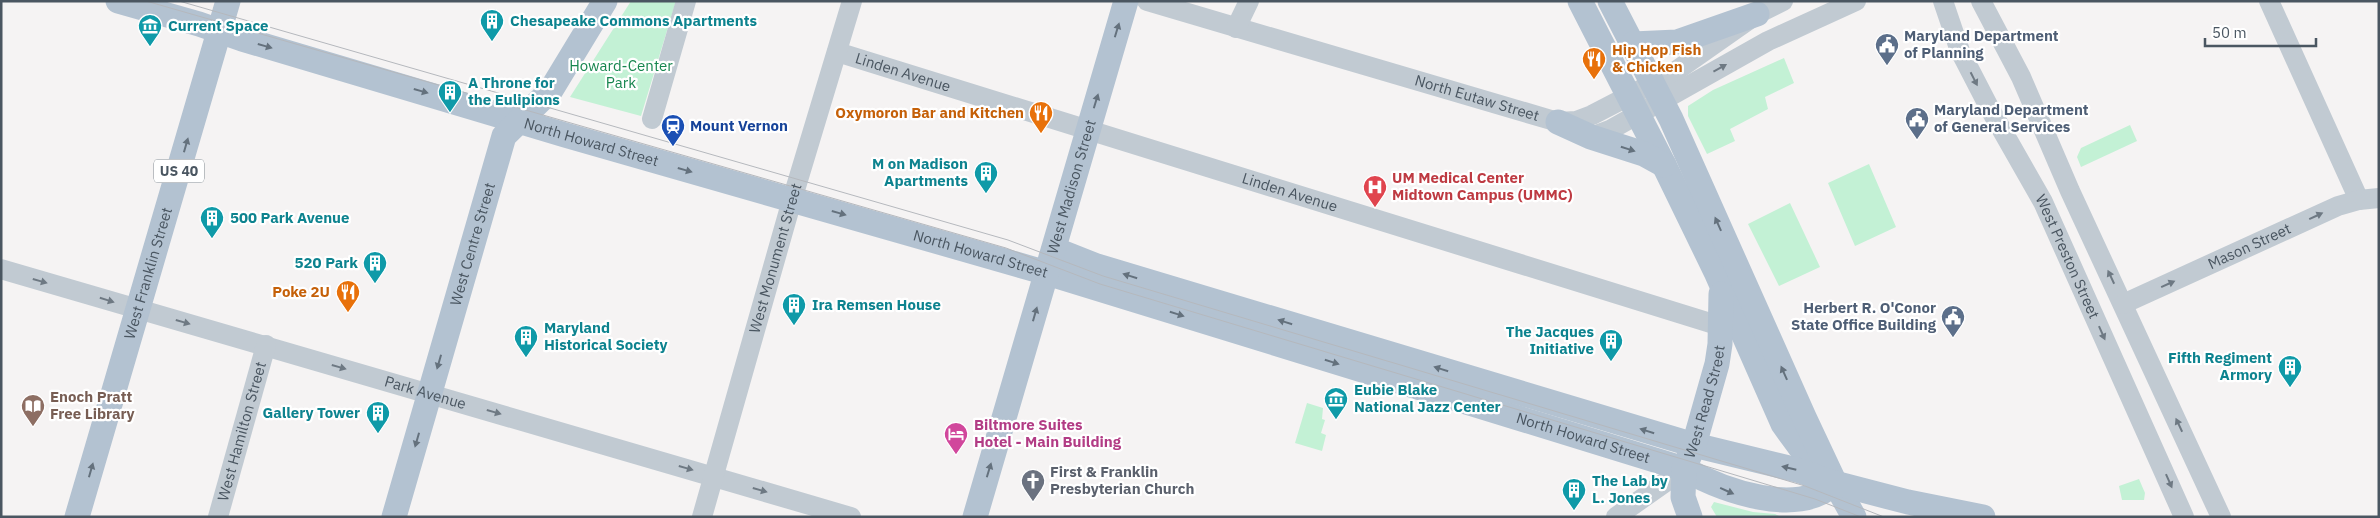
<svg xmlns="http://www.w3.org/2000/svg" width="2380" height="518" viewBox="0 0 2380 518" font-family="'IBM Plex Sans',sans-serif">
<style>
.green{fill:#c3f1d5}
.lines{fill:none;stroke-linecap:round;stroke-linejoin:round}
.minor{stroke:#c1cad2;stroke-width:20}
.major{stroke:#b3c2d1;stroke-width:25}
.tram{stroke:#b5b8bd;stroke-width:1}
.oneway{fill:#64717d}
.oneway2{fill:#6e7983}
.labels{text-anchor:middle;stroke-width:4.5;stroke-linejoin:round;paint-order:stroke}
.shield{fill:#fff;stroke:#808990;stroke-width:1}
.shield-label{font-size:14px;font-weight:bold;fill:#4a5661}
.culture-label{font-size:15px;font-weight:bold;fill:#0d838f;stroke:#fff;text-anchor:start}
.service-label{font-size:15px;font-weight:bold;fill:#4e5e75;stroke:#fff;text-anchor:start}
.food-label{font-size:15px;font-weight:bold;fill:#c56008;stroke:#fff;text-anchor:end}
.park-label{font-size:15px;fill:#17864f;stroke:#fff}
.street-label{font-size:15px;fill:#4a5661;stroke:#fff}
.transit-label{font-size:15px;font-weight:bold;fill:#164399;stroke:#fff;text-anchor:start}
.health-label{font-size:15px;font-weight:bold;fill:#be3a42;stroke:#fff;text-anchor:start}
.education-label{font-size:15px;font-weight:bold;fill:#785e54;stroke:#fff;text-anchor:start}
.hotel-label{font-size:15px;font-weight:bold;fill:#b23c85;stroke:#fff;text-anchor:start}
.worship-label{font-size:15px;font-weight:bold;fill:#5b616d;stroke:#fff;text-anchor:start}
</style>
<rect width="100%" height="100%" fill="#f5f3f3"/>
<path class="green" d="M631,1h45l-35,115 -71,-19z
M1784,58l10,25 -29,14 3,12 -38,20 5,12 -28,13 -19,-38v-10l25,-16z
M2130,125l7,16 -56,26 -4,-10 4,-9z
M1869,164l27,63 -41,19 -27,-63z
M1790,203l30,64 -41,19 -31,-62z
M1307,403l16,5 -1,11 3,1 -4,13 5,2 -4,16 -27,-8z
M2139,479l6,14 -1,7h-22l-3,-14z
M1714,502l39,10 22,2 6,3h-64l-6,-10z"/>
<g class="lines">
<g class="minor">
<path id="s1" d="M1147,1l411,121 18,-1 16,-6 81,-42 84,-59 26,-13"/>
<path id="s2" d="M1943,1l17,50 30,58 53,93 141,315"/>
<path d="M1981,1l40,76 49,114 151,326"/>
<path d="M2269,1l90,199"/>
<path d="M1236,28l13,-27"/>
<path id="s3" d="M837,52l896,278"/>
<path d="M652,119l34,-118"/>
<path d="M1591,137l19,-7 158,-89 88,-40"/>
<path id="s4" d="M1,269l850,248"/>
<path id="s5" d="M2123,304l215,-98 21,-6 20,-2"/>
<path id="s6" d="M218,517l48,-172"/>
<path id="s7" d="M702,517l90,-317 60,-199"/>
<path d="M1616,517l68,-48"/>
</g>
<g class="major">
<path id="s8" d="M118,1l81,23 43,15 323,96 482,138 637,196c40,22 114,49 151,14"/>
<path d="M1580,1l84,164 52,107 67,152 16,22 22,23"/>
<path d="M1610,1l61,118 133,298 31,66 19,34"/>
<path d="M1633,44l44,-2 80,-28"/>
<path d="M1558,122l33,15 53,17 20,11"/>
<path d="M1054,249l43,17 597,179 103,25 38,13 73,19 75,15"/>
<path id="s9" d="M77,517l151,-516"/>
<path id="s10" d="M394,517l110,-381 47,-46 54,-89"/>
<path id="s11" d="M975,517l151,-516"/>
<path id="s12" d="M1690,517l-7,-20 1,-28 10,-24 23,-81 3,-20 1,-50"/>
</g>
<path class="tram" d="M146,1l860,247 94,36 715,215 46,18
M179,1l829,239 95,36 702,210 79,31"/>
</g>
<defs><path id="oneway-solid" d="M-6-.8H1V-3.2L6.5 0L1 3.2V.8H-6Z" transform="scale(1.25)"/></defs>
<g class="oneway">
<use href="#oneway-solid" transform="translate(1117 30) rotate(-73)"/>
<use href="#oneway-solid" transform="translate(265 46) rotate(16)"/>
<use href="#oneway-solid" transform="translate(421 91) rotate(16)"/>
<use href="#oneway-solid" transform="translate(1096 101) rotate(-73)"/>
<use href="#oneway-solid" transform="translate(186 145) rotate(-74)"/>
<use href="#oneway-solid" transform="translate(1628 149) rotate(18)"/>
<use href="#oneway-solid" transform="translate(685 170) rotate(16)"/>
<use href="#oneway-solid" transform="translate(839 213) rotate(16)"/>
<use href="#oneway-solid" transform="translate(1718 224) rotate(-114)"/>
<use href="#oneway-solid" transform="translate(1130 276) rotate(-163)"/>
<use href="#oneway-solid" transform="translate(1035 314) rotate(-74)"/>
<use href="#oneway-solid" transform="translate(1177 314) rotate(17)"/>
<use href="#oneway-solid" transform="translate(1285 322) rotate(-163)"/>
<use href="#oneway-solid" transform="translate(439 362) rotate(106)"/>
<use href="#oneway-solid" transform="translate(1332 362) rotate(17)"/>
<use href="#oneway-solid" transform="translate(1441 369) rotate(-163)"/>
<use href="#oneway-solid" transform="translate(1784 373) rotate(-114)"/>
<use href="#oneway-solid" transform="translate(1647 431) rotate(-163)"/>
<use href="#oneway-solid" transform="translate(417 440) rotate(106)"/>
<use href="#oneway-solid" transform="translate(1789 468) rotate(-167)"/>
<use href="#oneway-solid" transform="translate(91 470) rotate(-74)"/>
<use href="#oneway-solid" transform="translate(989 470) rotate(-73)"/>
<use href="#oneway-solid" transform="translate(1727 491) rotate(24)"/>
</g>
<g class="oneway2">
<use href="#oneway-solid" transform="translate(1720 68) rotate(-29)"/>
<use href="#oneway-solid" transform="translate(1974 79) rotate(63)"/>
<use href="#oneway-solid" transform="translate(2316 216) rotate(-25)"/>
<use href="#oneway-solid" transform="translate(2111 277) rotate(-115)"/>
<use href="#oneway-solid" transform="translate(40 281) rotate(16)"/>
<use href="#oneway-solid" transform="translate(2168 284) rotate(-24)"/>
<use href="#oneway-solid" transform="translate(107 300) rotate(17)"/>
<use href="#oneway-solid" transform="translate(183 322) rotate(16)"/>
<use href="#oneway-solid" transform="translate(2102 333) rotate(66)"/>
<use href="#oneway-solid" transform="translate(339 367) rotate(16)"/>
<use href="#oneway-solid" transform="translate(494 412) rotate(16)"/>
<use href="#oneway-solid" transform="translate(2179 425) rotate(-115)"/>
<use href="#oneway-solid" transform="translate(686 468) rotate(16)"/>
<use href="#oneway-solid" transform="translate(2169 481) rotate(66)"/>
<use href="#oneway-solid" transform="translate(760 490) rotate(16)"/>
</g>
<defs>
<g id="building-pin" transform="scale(1.25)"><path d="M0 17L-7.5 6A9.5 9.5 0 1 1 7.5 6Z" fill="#0f9aa8" stroke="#fff"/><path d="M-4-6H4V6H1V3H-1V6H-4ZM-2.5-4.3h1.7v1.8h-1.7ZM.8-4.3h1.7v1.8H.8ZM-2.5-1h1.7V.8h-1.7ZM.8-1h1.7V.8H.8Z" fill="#fff"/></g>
<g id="museum-pin" transform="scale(1.25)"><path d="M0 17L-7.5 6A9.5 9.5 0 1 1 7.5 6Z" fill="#0f9aa8" stroke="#fff"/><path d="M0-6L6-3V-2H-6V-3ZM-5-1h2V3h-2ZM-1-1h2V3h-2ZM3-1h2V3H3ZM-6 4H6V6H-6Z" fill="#fff"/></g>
<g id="civic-pin" transform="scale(1.25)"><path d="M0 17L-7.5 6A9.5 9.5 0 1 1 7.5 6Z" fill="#5c6f8a" stroke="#fff"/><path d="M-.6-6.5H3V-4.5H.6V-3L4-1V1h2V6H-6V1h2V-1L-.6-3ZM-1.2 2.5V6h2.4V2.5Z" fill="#fff"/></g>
<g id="restaurant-pin" transform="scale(1.25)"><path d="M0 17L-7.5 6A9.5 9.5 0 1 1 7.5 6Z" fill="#e8710a" stroke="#fff"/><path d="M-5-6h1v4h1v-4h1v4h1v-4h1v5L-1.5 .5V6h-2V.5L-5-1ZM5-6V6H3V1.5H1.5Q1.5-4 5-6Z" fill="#fff"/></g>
<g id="station-pin" transform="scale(1.25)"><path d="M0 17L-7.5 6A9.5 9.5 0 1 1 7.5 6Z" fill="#1a4fb4" stroke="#fff"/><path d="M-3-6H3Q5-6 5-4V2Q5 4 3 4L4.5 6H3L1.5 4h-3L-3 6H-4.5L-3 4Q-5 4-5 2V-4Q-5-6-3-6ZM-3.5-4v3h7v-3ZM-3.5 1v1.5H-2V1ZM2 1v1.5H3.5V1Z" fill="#fff"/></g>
<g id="hospital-pin" transform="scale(1.25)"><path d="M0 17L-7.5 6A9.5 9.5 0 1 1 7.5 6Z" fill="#e0444e" stroke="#fff"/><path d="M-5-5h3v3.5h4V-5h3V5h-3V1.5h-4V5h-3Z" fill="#fff"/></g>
<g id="library-pin" transform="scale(1.25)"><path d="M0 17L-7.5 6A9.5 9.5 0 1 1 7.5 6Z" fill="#8d6e63" stroke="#fff"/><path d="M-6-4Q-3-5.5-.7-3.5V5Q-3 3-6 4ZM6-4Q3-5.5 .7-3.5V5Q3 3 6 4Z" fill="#fff"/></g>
<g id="hotel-pin" transform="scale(1.25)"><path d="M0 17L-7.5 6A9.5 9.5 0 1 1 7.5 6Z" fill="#d1479c" stroke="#fff"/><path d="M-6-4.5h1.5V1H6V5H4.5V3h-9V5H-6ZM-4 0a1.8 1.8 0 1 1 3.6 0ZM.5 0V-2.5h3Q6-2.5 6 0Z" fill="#fff"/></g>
<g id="church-pin" transform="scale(1.25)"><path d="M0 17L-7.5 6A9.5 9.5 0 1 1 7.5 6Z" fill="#6b7280" stroke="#fff"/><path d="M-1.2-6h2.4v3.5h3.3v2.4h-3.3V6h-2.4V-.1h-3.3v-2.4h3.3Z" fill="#fff"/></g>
</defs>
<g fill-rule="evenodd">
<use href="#building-pin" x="492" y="21"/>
<use href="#museum-pin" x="150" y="26"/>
<use href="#civic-pin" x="1887" y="45"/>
<use href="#restaurant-pin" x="1594" y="59"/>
<use href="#building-pin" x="450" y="92"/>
<use href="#restaurant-pin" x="1041" y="113"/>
<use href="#civic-pin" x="1917" y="119"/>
<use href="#station-pin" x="673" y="126"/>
<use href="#building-pin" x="986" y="173"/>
<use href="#hospital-pin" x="1375" y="187"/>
<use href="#building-pin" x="212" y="218"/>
<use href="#building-pin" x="375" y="263"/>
<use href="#restaurant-pin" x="348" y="292"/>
<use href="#building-pin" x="794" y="305"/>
<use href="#civic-pin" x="1953" y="317"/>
<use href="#building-pin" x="526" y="337"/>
<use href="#building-pin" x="1611" y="341"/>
<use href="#building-pin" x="2290" y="367"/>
<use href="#museum-pin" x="1336" y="399"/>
<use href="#library-pin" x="33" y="406"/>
<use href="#building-pin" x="378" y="413"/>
<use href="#hotel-pin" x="956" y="434"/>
<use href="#church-pin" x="1033" y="481"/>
<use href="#building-pin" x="1574" y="490"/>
</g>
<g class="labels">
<rect class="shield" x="154" y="159.5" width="50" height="23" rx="4"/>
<g class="shield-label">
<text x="179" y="176">US 40</text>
</g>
<g class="culture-label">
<text x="510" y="26">Chesapeake Commons Apartments</text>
<text x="168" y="31">Current Space</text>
<text x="468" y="88">A Throne for<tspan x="468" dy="17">the Eulipions</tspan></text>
<text x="968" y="169" text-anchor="end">M on Madison<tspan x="968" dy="17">Apartments</tspan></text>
<text x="230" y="223">500 Park Avenue</text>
<text x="358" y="268" text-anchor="end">520 Park</text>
<text x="812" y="310">Ira Remsen House</text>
<text x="544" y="333">Maryland<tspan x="544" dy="17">Historical Society</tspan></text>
<text x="1594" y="337" text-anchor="end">The Jacques<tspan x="1594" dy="17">Initiative</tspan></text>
<text x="2272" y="363" text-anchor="end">Fifth Regiment<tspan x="2272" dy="17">Armory</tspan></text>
<text x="1354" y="395">Eubie Blake<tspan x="1354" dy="17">National Jazz Center</tspan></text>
<text x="360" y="418" text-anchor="end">Gallery Tower</text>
<text x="1592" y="486">The Lab by<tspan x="1592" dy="17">L. Jones</tspan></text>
</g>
<g class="service-label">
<text x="1904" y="41">Maryland Department<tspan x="1904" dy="17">of Planning</tspan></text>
<text x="1934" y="115">Maryland Department<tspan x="1934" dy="17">of General Services</tspan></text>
<text x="1936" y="313" text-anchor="end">Herbert R. O'Conor<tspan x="1936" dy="17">State Office Building</tspan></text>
</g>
<g class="food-label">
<text x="1612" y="55" text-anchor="start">Hip Hop Fish<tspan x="1612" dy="17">&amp; Chicken</tspan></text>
<text x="1024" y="118">Oxymoron Bar and Kitchen</text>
<text x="330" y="297">Poke 2U</text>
</g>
<g class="park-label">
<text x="621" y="71">Howard-Center<tspan x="621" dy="17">Park</tspan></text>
</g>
<g class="street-label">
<text dy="5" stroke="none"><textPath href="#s3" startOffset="69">Linden Avenue</textPath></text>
<text dy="5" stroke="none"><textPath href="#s1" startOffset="344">North Eutaw Street</textPath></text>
<text dy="5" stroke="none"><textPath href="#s8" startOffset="494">North Howard Street</textPath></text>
<text dy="5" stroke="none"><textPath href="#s11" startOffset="344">West Madison Street</textPath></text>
<text dy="5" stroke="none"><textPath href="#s3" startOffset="474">Linden Avenue</textPath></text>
<text dy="5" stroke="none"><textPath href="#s10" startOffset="284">West Centre Street</textPath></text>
<text dy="5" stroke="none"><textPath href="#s5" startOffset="139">Mason Street</textPath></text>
<text dy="5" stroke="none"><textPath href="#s8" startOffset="899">North Howard Street</textPath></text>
<text dy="5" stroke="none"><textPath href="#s2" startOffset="285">West Preston Street</textPath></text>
<text dy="5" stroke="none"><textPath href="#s7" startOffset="269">West Monument Street</textPath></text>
<text dy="5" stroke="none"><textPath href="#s9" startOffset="254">West Franklin Street</textPath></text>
<text dy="5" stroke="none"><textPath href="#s4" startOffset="442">Park Avenue</textPath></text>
<text dy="5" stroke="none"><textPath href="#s12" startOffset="120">West Read Street</textPath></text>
<text dy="5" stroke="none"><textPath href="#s6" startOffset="89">West Hamilton Street</textPath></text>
<text dy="5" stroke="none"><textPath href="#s8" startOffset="1529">North Howard Street</textPath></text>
</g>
<g class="transit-label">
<text x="690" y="131">Mount Vernon</text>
</g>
<g class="health-label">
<text x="1392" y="183">UM Medical Center<tspan x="1392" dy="17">Midtown Campus (UMMC)</tspan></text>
</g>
<g class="education-label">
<text x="50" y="402">Enoch Pratt<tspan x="50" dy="17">Free Library</tspan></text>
</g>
<g class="hotel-label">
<text x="974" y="430">Biltmore Suites<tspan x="974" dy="17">Hotel - Main Building</tspan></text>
</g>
<g class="worship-label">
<text x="1050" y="477">First &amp; Franklin<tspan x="1050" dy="17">Presbyterian Church</tspan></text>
</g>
</g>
<rect width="2380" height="518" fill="none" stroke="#4a5661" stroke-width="5"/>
<path d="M2205 38v8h111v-8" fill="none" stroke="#4a5661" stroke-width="2.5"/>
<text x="2212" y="38" font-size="15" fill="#4a5661" stroke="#ffffff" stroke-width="4" paint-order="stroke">50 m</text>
</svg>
